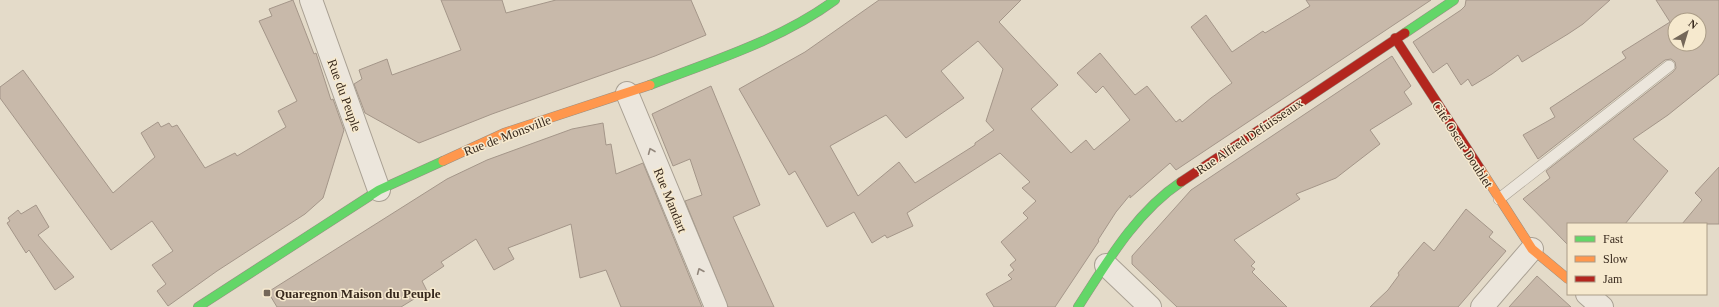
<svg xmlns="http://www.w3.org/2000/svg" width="1719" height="307" viewBox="0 0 1719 307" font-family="'Times New Roman',serif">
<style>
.building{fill:#c8b9aa;stroke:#a49689;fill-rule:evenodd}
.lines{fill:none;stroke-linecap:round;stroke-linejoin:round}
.lane-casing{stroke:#a9a093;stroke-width:12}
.street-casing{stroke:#a9a093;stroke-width:24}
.fast-casing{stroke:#988f83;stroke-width:10}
.slow-casing{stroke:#988f83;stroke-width:10}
.jam-casing{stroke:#988f83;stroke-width:10}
.lane{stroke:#ece6dc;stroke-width:11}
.street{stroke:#ece6dc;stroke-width:22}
.fast{stroke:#63d668;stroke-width:9}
.slow{stroke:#ff974d;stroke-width:9}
.jam{stroke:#b3261e;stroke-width:9}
.oneway{stroke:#92877c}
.poi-dot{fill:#746759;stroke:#f6e9ce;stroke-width:1.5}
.labels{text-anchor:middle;stroke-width:3;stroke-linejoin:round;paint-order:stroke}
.street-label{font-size:13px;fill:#37281c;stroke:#f6e9ce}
.poi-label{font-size:13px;font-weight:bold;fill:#37281c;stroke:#f6e9ce;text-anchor:start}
</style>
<rect width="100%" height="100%" fill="#e4dbc9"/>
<path class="building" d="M293,0l21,54 2,-1 15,47 2,-1 11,31 -21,68 -18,16 -88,57 -49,35 -11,-15 9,-7 -14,-19 21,-14 -21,-30 -41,29 -111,-152v-11l23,-17 90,123 42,-36 -14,-24 17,-11 3,5 8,-4 3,4 5,-2 28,43 30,-15 2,3 49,-29 -8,-16 19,-10 -38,-80 13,-5 -3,-7z
M441,0h61l4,13 50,-13h135l15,35 -51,21 -163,58 -73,29 -54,-30 -11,-29 8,-5 -3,-9 28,-11 5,16 69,-25z
M879,0h142l-22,22 59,63 -27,24 40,44 15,-13 8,10 36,-30 -27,-34 -7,7 -19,-20 23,-20 35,42 12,-9 29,36 4,-3 2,3 29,-24 21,-15 -41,-56 15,-12 26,37 31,-21 2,2 45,-27 -4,-6h125l-255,170 -6,-7 -40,35v-3l-14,17 -18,28 1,1 -44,66h-61l-8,-13 26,-15 -4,-4 6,-5 -4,-5 6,-5 -15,-18 27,-24 -5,-5 13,-12 -14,-13 8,-6 -30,-29 -93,60 6,13 -26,12 -2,-3 -13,8 -18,-31 -27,15 -32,-56 -6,4 -50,-86 66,-37zM978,41l25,28 -17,52 8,9 -19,13v2l-60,38 -16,-21 -41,34 -28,-50 56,-31 20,23 58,-40 -23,-27z
M1466,0h144l-27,24 -15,10 -46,28 -4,-7 -26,19 -20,12 -4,-7 -7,6 -14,-22 -14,10 -20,-31 48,-32 4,-4z
M1656,0h63v74l-51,41 -35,24 35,32 -43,53h-57v21l-45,-46 27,-21 -4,-7 127,-99 3,-4 -1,-6 -4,-3 -6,1 -127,99 -15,-24 32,-18 -5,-9 76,-50 -4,-6 48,-30zM1675,20h24v24h-24z
M1392,56l19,30 -7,6 8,12 -42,26 10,14 -44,34 -40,16 4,5 -66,41 21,22 -4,4 4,3 -3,3 35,35h-110l-45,-43v-8l59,-66z
M711,86l49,119 -27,12 41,90h-46l-43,-106 17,-6 -12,-36 -17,7 -21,-52z
M603,123l3,22 5,-1 5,30 27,-11 59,144h-81l-15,-37 -26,8 -9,-54 -63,24 6,11 -20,11 -18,-31 -35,23 3,4 -22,15 5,10 -26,16h-124l-9,-15 179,-113 40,-19 85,-31z
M1719,167v57h-37l20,-24 -7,-7z
M36,205l13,22 -11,8 36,42 -19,13 -26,-40 -3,3 -19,-30 3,-2 -2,-3 10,-8 3,4z
M1466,209l27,23 -4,5 17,14 -48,56h-88l18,-17 11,-15 -1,-2 26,-31 10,9z
M1537,276l34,31h-62z"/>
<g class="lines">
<g class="lane-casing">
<path id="lane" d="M1499,199l170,-133"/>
</g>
<g class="street-casing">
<path id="street" d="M311,0l68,190
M627,93l89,214
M1106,265l44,42
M1587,294l15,13
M1482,307l50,-58"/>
</g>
<g class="fast-casing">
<path id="fast" d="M1405,33l49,-33
M650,85c62,-24 131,-45 185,-85
M198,307l181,-117 64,-29
M1078,307c29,-45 58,-95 103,-125"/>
</g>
<g class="slow-casing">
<path id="slow" d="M443,161l61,-28 146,-48
M1481,170l51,79 36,30"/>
</g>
<g class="jam-casing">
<path id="jam" d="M1395,38l86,132
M1181,182l224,-149"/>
</g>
<use href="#lane" class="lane"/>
<use href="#street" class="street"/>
<use href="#fast" class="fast"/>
<use href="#slow" class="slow"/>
<use href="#jam" class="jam"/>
</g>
<defs><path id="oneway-chevron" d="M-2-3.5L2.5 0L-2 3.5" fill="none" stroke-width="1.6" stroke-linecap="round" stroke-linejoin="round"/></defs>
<g class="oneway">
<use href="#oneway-chevron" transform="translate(651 151) rotate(-112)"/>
<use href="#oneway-chevron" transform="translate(700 271) rotate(-113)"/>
</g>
<rect class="poi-dot" x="263" y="289" width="8" height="8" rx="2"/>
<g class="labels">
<g class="street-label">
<text transform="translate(345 95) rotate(70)" y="5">Rue du Peuple</text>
<text transform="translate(507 135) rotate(-21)" y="5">Rue de Monsville</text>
<text transform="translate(1249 136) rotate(-34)" y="5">Rue Alfred Defuisseaux</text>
<text transform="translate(1463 144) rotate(57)" y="5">Cité Oscar Doublet</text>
<text transform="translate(671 200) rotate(68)" y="5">Rue Mandart</text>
</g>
<g class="poi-label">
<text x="275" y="298">Quaregnon Maison du Peuple</text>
</g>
</g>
<rect x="1567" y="223" width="140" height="72" fill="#f6e9ce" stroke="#aa9c87"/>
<rect x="1575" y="236" width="20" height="6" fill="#63d668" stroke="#aa9c87"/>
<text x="1603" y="243" font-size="12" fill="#37281c">Fast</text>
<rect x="1575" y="256" width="20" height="6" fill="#ff974d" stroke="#aa9c87"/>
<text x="1603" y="263" font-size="12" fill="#37281c">Slow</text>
<rect x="1575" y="276" width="20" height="6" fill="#b3261e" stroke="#aa9c87"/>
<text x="1603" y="283" font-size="12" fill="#37281c">Jam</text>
<g transform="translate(1687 32) rotate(38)"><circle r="19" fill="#f6e9ce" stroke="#aa9c87"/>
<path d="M0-3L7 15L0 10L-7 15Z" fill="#746759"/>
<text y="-6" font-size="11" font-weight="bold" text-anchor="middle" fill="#37281c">N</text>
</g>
</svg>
